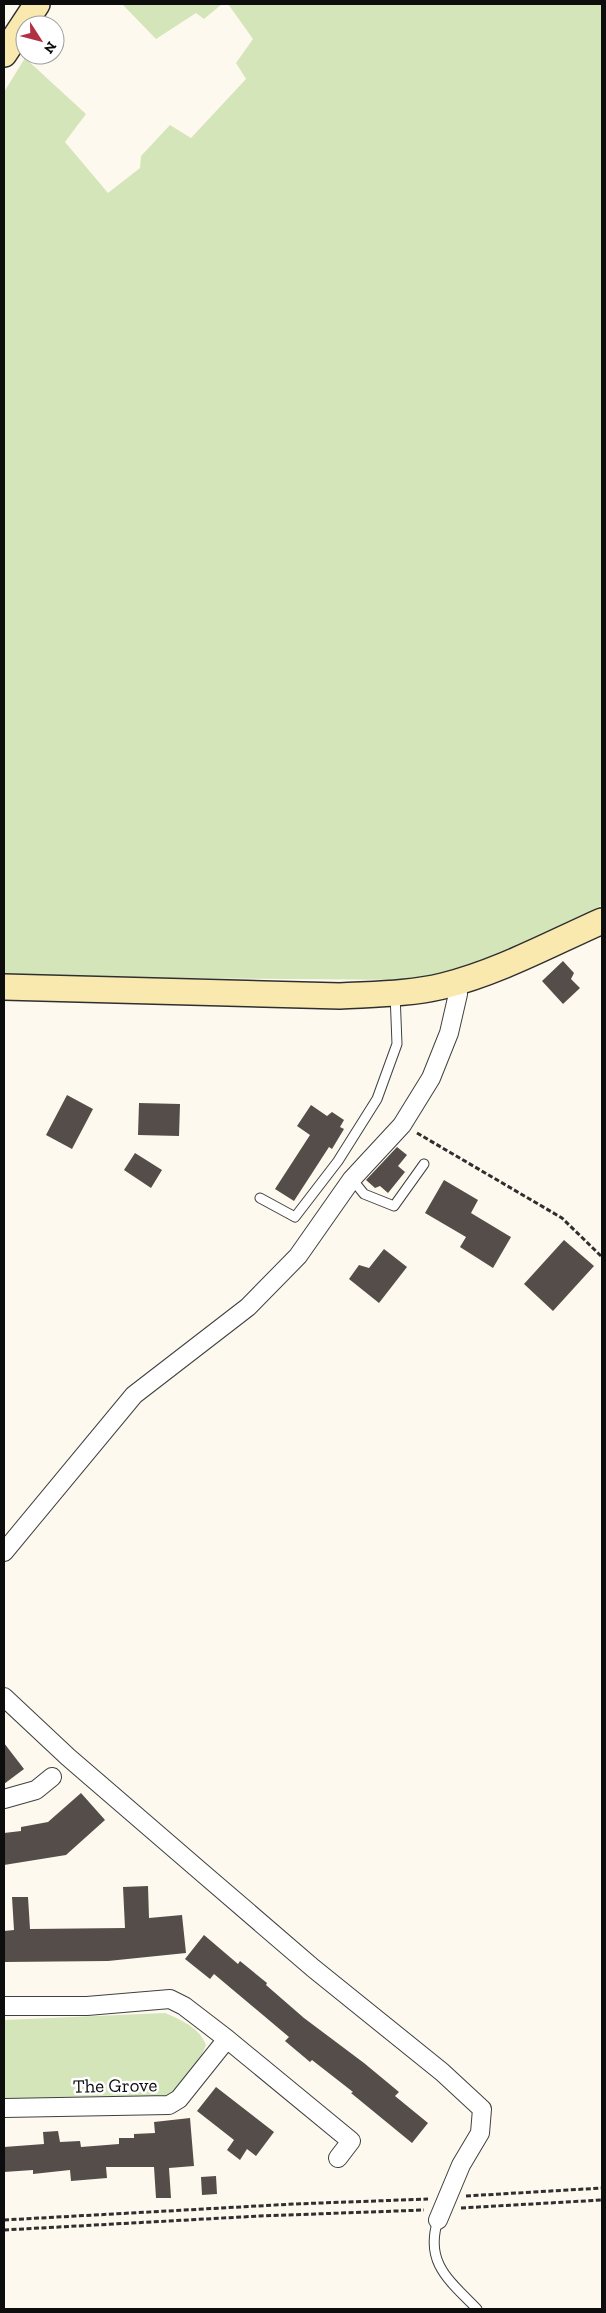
<svg xmlns="http://www.w3.org/2000/svg" width="606" height="2313" viewBox="0 0 606 2313" font-family="'Zilla Slab',serif">
<style>
.green{fill:#d5e5ba}
.building{fill:#554d4a}
.lines{fill:none;stroke-linecap:round;stroke-linejoin:round}
.lane-casing{stroke:#404040;stroke-width:11}
.street-casing{stroke:#404040;stroke-width:20}
.secondary-casing{stroke:#2f2f2f;stroke-width:28}
.path{stroke:#2f2f2f;stroke-width:3;stroke-dasharray:5 2.5;stroke-linecap:butt}
.lane{stroke:#fff;stroke-width:9}
.street{stroke:#fff;stroke-width:18}
.secondary{stroke:#f9e9ae;stroke-width:25}
.labels{text-anchor:middle;stroke-width:5;stroke-linejoin:round;paint-order:stroke}
.street-label{font-size:19px;fill:#0d0d0d;stroke:#fff}
</style>
<rect width="100%" height="100%" fill="#fef9ee"/>
<path class="green" d="M122,4h100l-18,15 -8,-6 -40,26z
M228,4h374v901l-113,61 -75,14 -410,-3v-885l21,-34 61,56 -21,28 43,51 32,-25 1,-12 29,-31 21,13 55,-59 -10,-16 17,-24z
M165,2013c16,7 34,14 41,32l-6,14 -28,35 -15,6 -153,7v-87z"/>
<path class="building" d="M563,961l11,12 -3,6 9,9 -17,16 -21,-23z
M67,1095l26,14 -21,40 -26,-14z
M139,1103l41,1 -1,32 -41,-1z
M311,1105l16,11 5,-4 12,8 -4,7 4,2 -12,20 -3,-2 -35,54 -19,-12 35,-54 -13,-9z
M397,1147l10,8 -9,11 7,6 -17,21 -8,-7 -5,2 -9,-8z
M135,1153l27,17 -11,18 -27,-18z
M444,1180l34,20 -7,13 40,24 -18,31 -33,-21 6,-10 -41,-24z
M564,1240l30,26 -41,45 -29,-27z
M384,1249l23,18 -28,36 -30,-24 10,-14 10,3z
M4,1743l20,26 -20,15z
M81,1793l24,27 -39,35 -62,10v-32l17,-2v-4l27,-5z
M148,1886l1,32 33,-3 4,38 -78,8 -104,1v-31l10,-1 -2,-33h16l2,32 95,-1 -2,-41z
M204,1935l34,29 2,-3 27,22 -1,2 38,33 60,45 35,29 -4,4 33,27 -16,20 -61,-50 2,-1 -41,-32 -2,2 -25,-21 4,-4 -75,-63 -4,5 -25,-20z
M216,2087l58,45 -18,24 -9,-7 -7,11 -13,-10 7,-10 -37,-29z
M190,2118l4,48 -25,2 2,30h-15l-2,-31h-48l1,11 -36,3 -1,-11 -37,4v-4l-29,2v-25l40,-3 -1,-12 15,-1 2,11 20,-1 1,6 38,-3v-6h15v-4l21,-1 -1,-11z
M216,2176l1,18 -15,1 -1,-18z"/>
<g class="lines">
<g class="lane-casing">
<path id="lane" d="M352,1179l12,15 30,12 30,-42
M260,1198l35,19 43,-56 39,-62 20,-55 -2,-51
M438,2220c-14,43 12,61 39,89"/>
</g>
<g class="street-casing">
<path id="street" d="M4,1552l130,-157 114,-88 50,-51 54,-77 50,-54 29,-47 18,-45 9,-39 -3,-12
M4,1697l64,60 138,119 107,92 129,104 40,37 -2,24 -19,32 -23,55
M4,1799l32,-9 16,-13
M4,2006h83l83,-7 14,7 43,33 124,102 -13,17
M4,2108l165,-3 10,-6 48,-60"/>
</g>
<g class="secondary-casing">
<path id="secondary" d="M4,54l33,-50
M4,987l336,9c34,-2 70,-2 103,-10 56,-14 107,-42 159,-65"/>
</g>
<path class="path" d="M417,1133l145,85 40,39
M466,2196l136,-8
M461,2208l141,-8
M4,2220l290,-16 134,-5
M4,2230l256,-14 164,-6"/>
<use href="#lane" class="lane"/>
<use href="#street" class="street"/>
<use href="#secondary" class="secondary"/>
</g>
<g class="labels">
<g class="street-label">
<text transform="translate(115 2085) rotate(-1)" y="7">The Grove</text>
</g>
</g>
<rect width="606" height="2313" fill="none" stroke="#0d0d0d" stroke-width="10"/>
<g transform="translate(40 40) rotate(126)"><circle r="24" fill="#ffffff" stroke="#9e9e9e"/>
<path d="M0-4L9 19L0 12L-9 19Z" fill="#b23043"/>
<text y="-8" font-size="14" font-weight="bold" text-anchor="middle" fill="#0d0d0d">N</text>
</g>
</svg>
